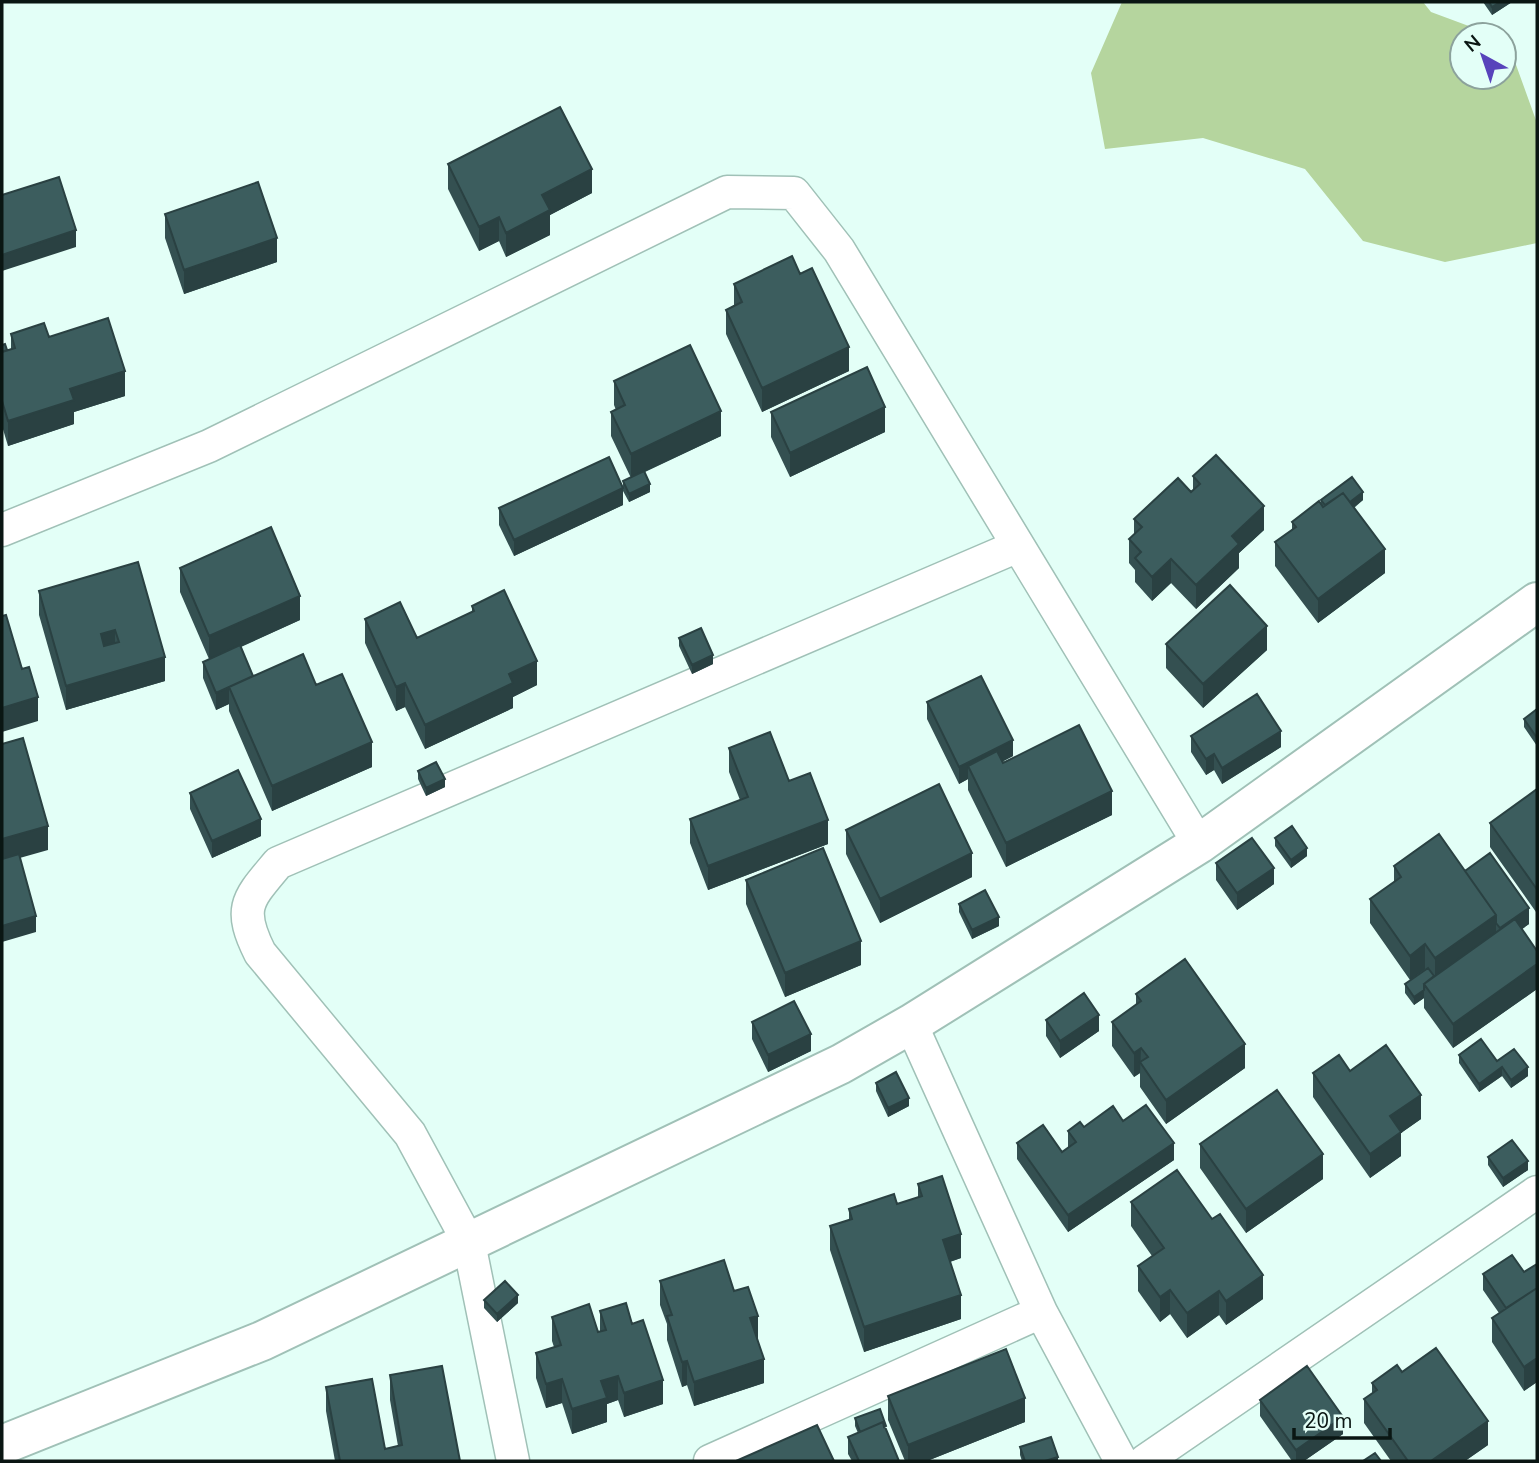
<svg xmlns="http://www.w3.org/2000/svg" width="1539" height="1463" viewBox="0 0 1539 1463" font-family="'Nunito Sans',sans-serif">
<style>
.green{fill:#b5d59e}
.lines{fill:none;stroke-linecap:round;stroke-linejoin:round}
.minor-casing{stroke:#a0c1b7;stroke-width:35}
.tertiary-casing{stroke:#a0c1b7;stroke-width:42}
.minor{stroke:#fff;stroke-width:32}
.tertiary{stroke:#fff;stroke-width:38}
.wall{fill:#345051}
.shaded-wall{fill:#2a4142}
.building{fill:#3c5d5e;stroke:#2a4142;stroke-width:2;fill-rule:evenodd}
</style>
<rect width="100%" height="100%" fill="#e3fff7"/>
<path class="green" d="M1122,2h301l8,10 62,23h-31v42h42v-38l3,1 30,83v120l-92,19 -82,-21 -58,-72 -102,-31 -98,11 -14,-76z"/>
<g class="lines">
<g class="minor-casing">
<path id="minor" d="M2,530l207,-84 518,-254 67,1 45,57 360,594
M911,1024l130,288
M513,1461l-44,-218 -59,-109 -150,-181c-23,-46 -12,-54 18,-90l740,-317
M710,1461l331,-149 80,149
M1145,1461l392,-269"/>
</g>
<g class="tertiary-casing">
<path id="tertiary" d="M2,1445l260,-104 579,-277 70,-40 288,-180 338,-242"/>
</g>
<use href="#minor" class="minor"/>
<use href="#tertiary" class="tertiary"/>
</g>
<path class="wall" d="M1483,2h29l-20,13z
M448,164l144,29 -42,22v20l-44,22 -7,-16 -20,10 -31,-62z
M165,214l112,48 -93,32 -19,-56z
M800,274l49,97 -87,41 -36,-78v-24l8,-5v-21z
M11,334l38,3 76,59 -51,16v12l-66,22 -6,-20v-81l5,5 4,-1z
M614,381l107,55 -76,36 5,20 -21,10 -6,-11v14l-109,51 -15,-31v-17l124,-21v-6l8,-3 -20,-42v-24l5,-2 -2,-5z
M771,412l114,20 -95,45 -19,-40z
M1193,476l71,54 -25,23v15l-43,41 -25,-26 -19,18 -17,-19v-12l-6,-7v-24l5,-5v-15l57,-27 2,-1z
M1321,500h42l-9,8 31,65 -67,50 -43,-57v-24l17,-12v-8l29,-18z
M138,562l27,119 -99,29 -27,-95v-24z
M180,568l120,52 -59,27 12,29 63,9 56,82 -100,44 -43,-100v-7l-13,6 -13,-32v-16l6,-3 -29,-67z
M472,606l65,79 -24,12v11l-88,41 -20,-42 -9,4 -31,-68v-24l52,19 55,-26z
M679,638l34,26 -21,10 -13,-28z
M1166,644l101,6 -64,58 -37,-40z
M927,702l86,54 -11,6 1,1 109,52 -106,52 -38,-77v-11l-9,5 -32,-65z
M1537,709v37l-13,-19v-8z
M1191,736l90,11 -59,37 -8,-14 -8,5 -15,-23z
M729,748l60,33 39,63 -120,46 -18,-47v-24l50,-19 -11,-28z
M418,771l27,16 -19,9 -8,-17z
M1537,789l-1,123 -46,-65v-24z
M190,793l71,43 -49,22 -22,-49z
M846,830l126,47 -92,46 -34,-69z
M1275,838l32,18 -16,12 -16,-22z
M1216,863l58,21 -37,26 -21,-30z
M1394,866l71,5 64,53 -7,5 15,22v38l-84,59 -29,-40v-10l-10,7 -9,-12v-9l21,-15 -16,11 -40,-57v-24l24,-17z
M746,880l115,85 -76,32 -39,-93z
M959,904l40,22 -27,13 -13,-27z
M1136,994l109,74 -79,56 -26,-37v-14l-6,4 -22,-31v-24l24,-17z
M1046,1020l53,11 -39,27 -14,-22z
M752,1022l59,29 -43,21 -16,-33z
M1459,1055l38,6 31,15 -17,12 -9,-12 -23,16 -20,-29z
M1350,1071l71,48 -20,14v23l-31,22 -57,-81v-24z
M876,1083l33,23 -21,11 -12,-26z
M1123,1121l51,39 -106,72 -51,-73v-16l45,9 6,-4v-17l16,-4z
M1200,1144l123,35 -77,54 -46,-65z
M1488,1157l40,13 -25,17 -15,-22z
M918,1184l43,74 -11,4 11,57 -97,33 -34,-102v-24l19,-6v-11l48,-5 21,-7z
M1131,1202l132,97 -37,26 -7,-10 -32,23 -17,-24 -10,8 -22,-31v-25l14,-10 -21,-30z
M1537,1264v118l-13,9 -32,-49v-24l7,-5 -16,-23v-16l41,-2z
M660,1281l74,10 24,49 6,43 -70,23 -7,-21 -5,2 -15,-47v-16l-7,-19z
M484,1300l34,3 -21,19 -13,-14z
M600,1311l32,13 31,80 -39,13 -6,-17 -11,4v18l-35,12 -10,-31 -16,5 -10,-30v-25l18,-6 -2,-6v-24l46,15h2z
M1402,1372l86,73 -23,16h-74l-27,-38v-24l8,-6v-10z
M390,1375l70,86h-125l-9,-50v-24l59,62 13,-3 -8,-46z
M888,1396l137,26 -98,39h-22l-17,-41z
M1260,1400l83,34 -39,27h-12l-32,-45z
M855,1418l31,12 13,31h-47l-4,-7v-17l10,-4 -3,-7z
M1020,1447l38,14h-36l-2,-6z"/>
<path class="shaded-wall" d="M1500,2h12l-20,13v-8z
M592,169v24l-42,22v20l-44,22v-24l36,-38z
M499,217v24l-20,10v-24z
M76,230v17l-74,24v-16z
M277,238v24l-93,32v-24z
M849,347v24l-87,41v-24z
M125,371v25l-51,16v12l-66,22v-25l62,-32z
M885,407v25l-95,45v-24z
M721,411v25l-90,42v-24z
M650,484v8l-21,10v-8z
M623,488v17l-109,51v-16z
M1363,492v8l-31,24v-9z
M1264,506v24l-25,23v15l-43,41v-24l36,-49z
M1385,549v24l-67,50v-24z
M1171,559v24l-19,18v-24z
M300,596v24l-91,41v-25z
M1267,626v24l-64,58v-24z
M115,630v24l-14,5v-25z
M713,655v9l-21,10v-9z
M165,657v24l-99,29v-24z
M537,661v24l-24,12v11l-88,41v-24l84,-51z
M405,683v24l-9,4v-24z
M229,688v16l-13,6v-17z
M38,697v24l-36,11v-24z
M1281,731v16l-59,37v-16z
M1013,740v16l-40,20 -5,-10v13l-9,5v-17z
M372,742v25l-100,44v-25z
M1214,754v16l-8,5v-16z
M445,779v8l-19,9v-8z
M1112,791v24l-106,52v-24z
M261,819v17l-49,22v-17z
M828,820v24l-120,46v-24z
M48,826v24l-46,13v-24z
M1307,848v8l-16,12v-8z
M972,853v24l-92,46v-24z
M1274,868v16l-37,26v-17z
M1537,887v24l-1,1v-24z
M1529,908v16l-29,21v-17z
M1496,915v24l-61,43v-24z
M36,916v16l-34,10v-16z
M999,917v9l-27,13v-9z
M861,941v24l-76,32v-24z
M1425,944v25l-15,11v-24z
M1537,964v25l-84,59v-24z
M1424,990v8l-10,7v-8z
M1099,1015v16l-39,27v-17z
M811,1034v17l-43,21v-17z
M1245,1044v24l-79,56v-24z
M1141,1048l-1,25 -6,4v-24z
M1502,1067v9l-23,16v-8z
M1528,1067v9l-17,12v-8z
M1421,1095v24l-20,14v23l-31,22v-24l20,-38z
M909,1098v8l-21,11v-9z
M1174,1143v17l-106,72v-17z
M1323,1154v25l-77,54v-24z
M1528,1161v9l-25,17v-9z
M961,1234v24l-18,6v-24z
M1263,1275v24l-37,26v-24z
M1170,1290v24l-10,8v-25z
M1219,1291v24l-32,23v-25z
M518,1295v8l-21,19v-8z
M961,1295v24l-97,33v-25z
M758,1316v24l-8,2v-24z
M1537,1358v24l-13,9v-24z
M764,1359v24l-70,23v-24z
M687,1361v24l-5,2v-25z
M618,1376v24l-11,4v18l-35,12v-25l29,-28z
M562,1379v24l-16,5v-24z
M663,1380v24l-39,13v-24z
M1025,1398v24l-98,39h-19v-16z
M1343,1417v17l-39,27h-8v-11z
M1488,1421v24l-23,16h-34z
M1058,1457v4h-13z"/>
<path class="building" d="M1489,2h11l-8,5z
M560,107l32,62 -50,26 8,15 -44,23 -7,-16 -20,10 -31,-63z
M59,177l17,53 -74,25v-60z
M258,182l19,56 -93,32 -19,-56z
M792,256l8,18 12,-6 37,79 -87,41 -36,-78 16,-8 -8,-18z
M108,318l17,53 -55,18 4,11 -66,21 -6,-20v-49l13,-4 -4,-14 33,-11 5,14z
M5,344l2,6 -5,2v-7z
M690,345l31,66 -90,43 -20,-42 14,-7 -11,-24z
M867,367l18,40 -95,46 -19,-41z
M1216,455l48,51 -32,30 7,8 -43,41 -25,-26 -19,18 -17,-19 6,-6 -12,-13 13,-12 -8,-8 44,-41 13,14 9,-8 -7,-8z
M609,457l14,31 -109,52 -15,-32z
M644,471l6,13 -21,10 -6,-13z
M1352,477l11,15 -13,10 -7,-9 -18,12 -4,-5z
M1343,493l42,56 -67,50 -43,-57 21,-15 -4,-5 27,-21 4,6z
M271,527l29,69 -91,40 -29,-68z
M138,562l27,95 -99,29 -27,-95zM115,630l4,12 -15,4 -3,-12z
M1230,585l37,41 -64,58 -37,-40z
M504,590l33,71 -28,13 4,9 -88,42 -20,-42 -9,4 -31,-68 35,-17 17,36 57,-27 -2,-5z
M6,615l16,54 7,-2 9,30 -36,11v-92z
M701,628l12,27 -21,10 -13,-27z
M240,645l13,31 -37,17 -13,-31z
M303,654l13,31 26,-11 30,68 -100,44 -43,-99z
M981,676l32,64 -54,27 -32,-65z
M1257,694l24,37 -59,37 -8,-14 -8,5 -15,-23z
M1537,709v29l-13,-19z
M1079,725l33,66 -106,52 -38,-77 29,-15 6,12z
M770,732l19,49 21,-8 18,47 -120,46 -18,-47 58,-22 -19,-49z
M23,738l25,88 -46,13v-95z
M436,762l9,17 -19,9 -8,-17z
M238,770l23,49 -49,22 -22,-48z
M939,784l33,69 -92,46 -34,-69z
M1537,789v98l-1,1 -46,-65z
M1292,826l15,22 -16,12 -16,-22z
M1439,834l57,81 -61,43 -10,-14 -15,12 -40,-57 31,-22 -7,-11z
M1252,838l22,30 -37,25 -21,-30z
M823,848l38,93 -76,32 -39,-93z
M1490,853l39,55 -29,20 -4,-5v-8l-31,-44z
M19,854l17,62 -34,10v-67z
M985,890l14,27 -27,13 -13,-26z
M1515,919l22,32v13l-84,60 -29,-40z
M1185,959l60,85 -79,56 -26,-38 8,-5 -7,-9 -7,5 -22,-31 29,-21 -5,-7z
M1428,968l6,8 -10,8v6l-10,7 -9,-13z
M1084,993l15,22 -39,26 -14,-21z
M794,1001l17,33 -43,21 -16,-33z
M1481,1039l16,22 17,-12 14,18 -17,13 -9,-13 -23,17 -20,-29z
M1386,1045l35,50 -31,21 11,16 -31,22 -57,-81 26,-18 11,16z
M896,1072l13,26 -21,10 -12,-25z
M1277,1090l46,64 -77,55 -46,-65z
M1146,1105l28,38 -106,72 -51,-72 26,-18 19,27 14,-10 -8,-11 12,-9 4,5 29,-21 10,15z
M1512,1140l16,21 -25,17 -15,-21z
M1177,1170l35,49 8,-5 43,61 -37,26 -7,-10 -32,22 -17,-23 -10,7 -22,-31 26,-18 -33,-46z
M942,1176l19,58 -18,6 18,55 -97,32 -34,-101 22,-7 -3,-10 45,-15 3,10 25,-8 -4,-12z
M1512,1255l12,17 13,-8v24l-31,20 -23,-34z
M724,1260l10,31 14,-4 10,29 -8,2 14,41 -70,23 -7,-21 -5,1 -15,-46 5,-1 -12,-34z
M505,1281l13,14 -21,19 -13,-14z
M1537,1288v70l-13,9 -32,-49z
M626,1303l6,21 11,-4 20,60 -39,13 -6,-17 -17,5 6,17 -35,11 -10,-30 -16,5 -10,-31 25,-8 -9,-28 37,-13 9,28 8,-2 -6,-19z
M1436,1348l52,73 -57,40h-23l-44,-62 13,-9 -5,-7 25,-18 5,7z
M1006,1349l19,49 -117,47 -20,-49z
M442,1366l18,95h-120l-14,-74 46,-8 13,70 17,-4 -12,-70z
M1307,1366l36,51 -47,33 -36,-50z
M880,1409l6,17 -2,1 -1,-5 -23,10 -5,-14z
M883,1422l16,39h-40l-11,-24z
M817,1425l17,36h-98z
M1051,1437l7,20 -13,4h-20l-5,-14z
M1375,1453l6,8h-18z"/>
<rect width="1539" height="1463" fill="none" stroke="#0a1613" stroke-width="7"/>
<g transform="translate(1483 56) rotate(320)"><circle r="33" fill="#e3fff7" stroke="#8ca29c" stroke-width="2"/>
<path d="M0-5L12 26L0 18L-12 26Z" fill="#5843bb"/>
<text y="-10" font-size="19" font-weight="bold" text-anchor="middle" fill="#0a1613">N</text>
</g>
<path d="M1294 1428v10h96v-10" fill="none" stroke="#0a1613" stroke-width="3.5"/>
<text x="1304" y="1428" font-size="21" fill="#0a1613" stroke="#e3fff7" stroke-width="5" paint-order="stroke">20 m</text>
</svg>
